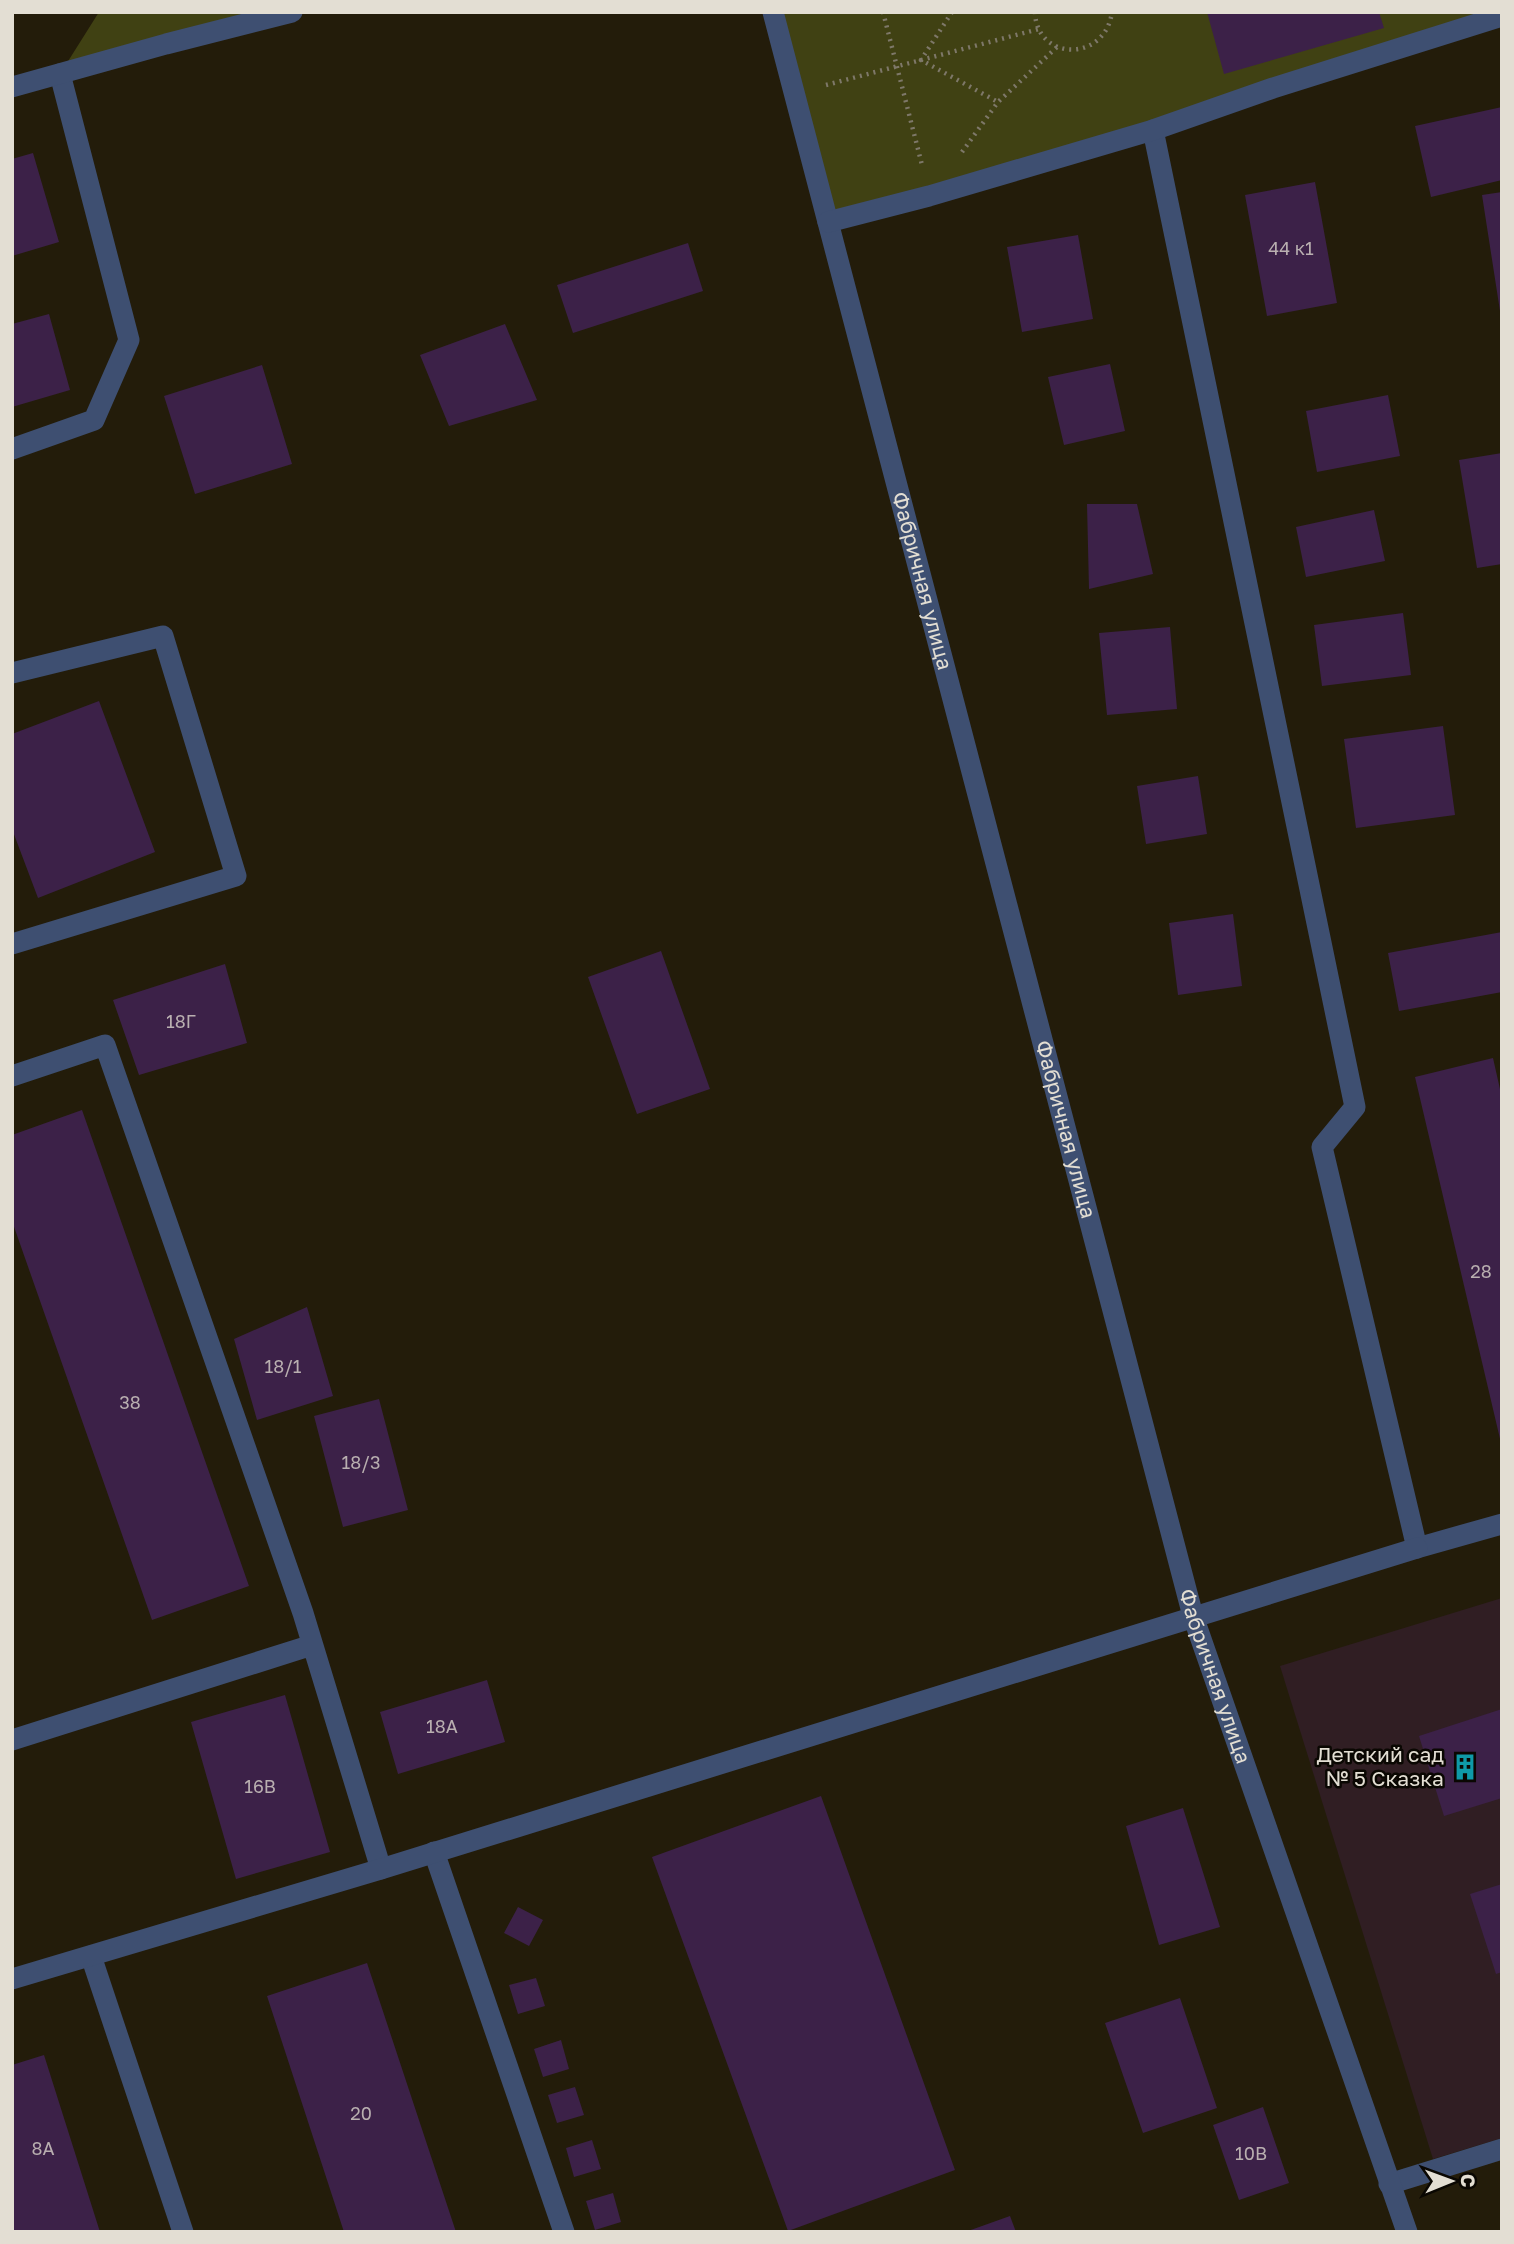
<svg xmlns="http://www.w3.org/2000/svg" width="1514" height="2244" viewBox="0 0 1514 2244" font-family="'Golos Text',sans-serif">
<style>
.industrial{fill:#301e23}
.green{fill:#404113}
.building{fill:#3c2148}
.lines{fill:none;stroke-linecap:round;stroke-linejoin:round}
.path{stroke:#7e7869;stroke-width:4.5;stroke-dasharray:2 5;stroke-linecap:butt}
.service{stroke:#3e4f71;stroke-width:21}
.minor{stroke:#3e4f71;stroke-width:21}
.labels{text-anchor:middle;stroke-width:5;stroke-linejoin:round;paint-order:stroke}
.number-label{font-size:18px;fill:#b9afb0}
.street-label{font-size:21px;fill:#e3ded3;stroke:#0a0702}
.poi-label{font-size:21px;fill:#e3ded3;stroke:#0a0702;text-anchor:end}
</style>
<rect width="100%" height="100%" fill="#231c0a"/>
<path class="industrial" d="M1502,1598v540l-69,21 -153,-493z"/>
<path class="green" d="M99,12h193l-232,62z
M773,12h729l-674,210z"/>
<path class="building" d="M1207,12h172l5,16 -160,46z
M1502,107v73l-71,17 -16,-71z
M33,153l26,89 -47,14v-97z
M1315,182l22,121 -70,13 -22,-121z
M1502,192v119h-2l-18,-116z
M1078,235l15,84 -71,13 -15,-85z
M688,243l15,48 -130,42 -16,-48z
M49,314l21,76 -58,17v-83z
M505,324l32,76 -88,26 -29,-71z
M1110,364l15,67 -61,14 -16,-68z
M262,365l30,99 -97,30 -31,-98z
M1388,395l12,61 -83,16 -11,-61z
M1502,453v111l-25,4 -18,-108z
M1087,504h50l16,70 -64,15z
M1374,510l11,51 -79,16 -10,-50z
M1403,613l8,62 -89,11 -8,-61z
M1170,627l7,82 -70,6 -8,-82z
M99,701l56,151 -117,46 -26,-69v-95z
M1443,726l12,89 -99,13 -12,-89z
M1198,776l9,58 -61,10 -9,-58z
M1233,914l9,72 -64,9 -9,-72z
M1502,932v60l-103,19 -11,-58z
M661,951l49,138 -73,25 -49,-137z
M225,964l22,79 -108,32 -26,-75z
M1493,1058l9,40 -1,345 -86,-366z
M82,1110l167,476 -97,34 -140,-399v-86z
M307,1307l26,89 -76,24 -23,-81z
M379,1399l29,111 -65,17 -29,-111z
M487,1680l18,62 -107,32 -18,-62z
M285,1695l45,157 -94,27 -45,-157z
M1502,1709v89l-58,18 -25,-80z
M821,1796l134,374 -167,61 -136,-374z
M1183,1808l37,119 -61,18 -33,-119z
M1502,1884v88l-6,2 -26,-80z
M518,1907l25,13 -14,26 -25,-13z
M367,1963l89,269h-112l-77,-236z
M536,1978l9,28 -27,8 -9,-29z
M1180,1998l37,110 -74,25 -38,-110z
M561,2040l8,29 -26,8 -9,-28z
M44,2055l56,177h-88v-167z
M575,2087l9,28 -27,8 -9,-28z
M1263,2107l26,76 -50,17 -26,-75z
M592,2140l9,29 -27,8 -8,-29z
M613,2193l8,29 -26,8 -9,-29z
M1010,2216l6,16h-48v-1z"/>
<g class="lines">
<path class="path" d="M883,12l39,153
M952,12l-31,48 77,42
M1035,12c1,49 70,51 77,0
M826,85l213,-56
M962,152l36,-50 59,-55"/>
<path class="service" d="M1153,130l202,977 -33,40 95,401 85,-24
M12,449l82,-29 35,-80 -69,-266
M12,673l151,-37 73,240 -224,68
M12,1076l93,-31 198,568 78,256
M12,1740l300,-95
M434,1852l130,380
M91,1956l92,276
M1389,2184l113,-35"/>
<g class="minor">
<path id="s1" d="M773,12l420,1604 214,616"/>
<path d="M12,87l154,-43 126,-32"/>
<path d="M828,222l101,-26 224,-66 120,-42 229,-72"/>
<path d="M12,1979l369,-110 1036,-321"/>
</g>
</g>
<defs>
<g id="building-bare" transform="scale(2.1)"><path d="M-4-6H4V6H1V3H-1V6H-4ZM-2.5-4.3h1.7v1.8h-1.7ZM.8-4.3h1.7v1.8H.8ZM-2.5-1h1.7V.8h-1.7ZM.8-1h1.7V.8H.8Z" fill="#0f9aa8" stroke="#0a0702" stroke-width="2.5" paint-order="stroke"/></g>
</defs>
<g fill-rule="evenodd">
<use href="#building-bare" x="1465" y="1767"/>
</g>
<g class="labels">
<g class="number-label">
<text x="1291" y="255">44 к1</text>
<text x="181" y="1028">18Г</text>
<text x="1481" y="1278">28</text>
<text x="283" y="1373">18/1</text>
<text x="130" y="1409">38</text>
<text x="361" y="1469">18/3</text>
<text x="442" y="1733">18А</text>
<text x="260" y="1793">16В</text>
<text x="361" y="2120">20</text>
<text x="43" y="2155">8А</text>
<text x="1251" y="2160">10В</text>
</g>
<g class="street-label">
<text dy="7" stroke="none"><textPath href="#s1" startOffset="588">Фабричная улица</textPath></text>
<text dy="7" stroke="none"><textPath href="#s1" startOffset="1155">Фабричная улица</textPath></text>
<text dy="7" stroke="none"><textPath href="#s1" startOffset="1722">Фабричная улица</textPath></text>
</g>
<g class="poi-label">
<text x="1444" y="1762">Детский сад<tspan x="1444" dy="24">№ 5 Сказка</tspan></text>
</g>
</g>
<rect width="1514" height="2244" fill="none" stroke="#e3ded3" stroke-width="28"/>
<g transform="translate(1451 2181) rotate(89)" stroke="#0a0702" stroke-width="5" paint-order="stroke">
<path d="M0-5L12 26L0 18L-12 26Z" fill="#e3ded3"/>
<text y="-10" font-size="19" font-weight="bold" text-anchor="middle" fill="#e3ded3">С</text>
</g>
</svg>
